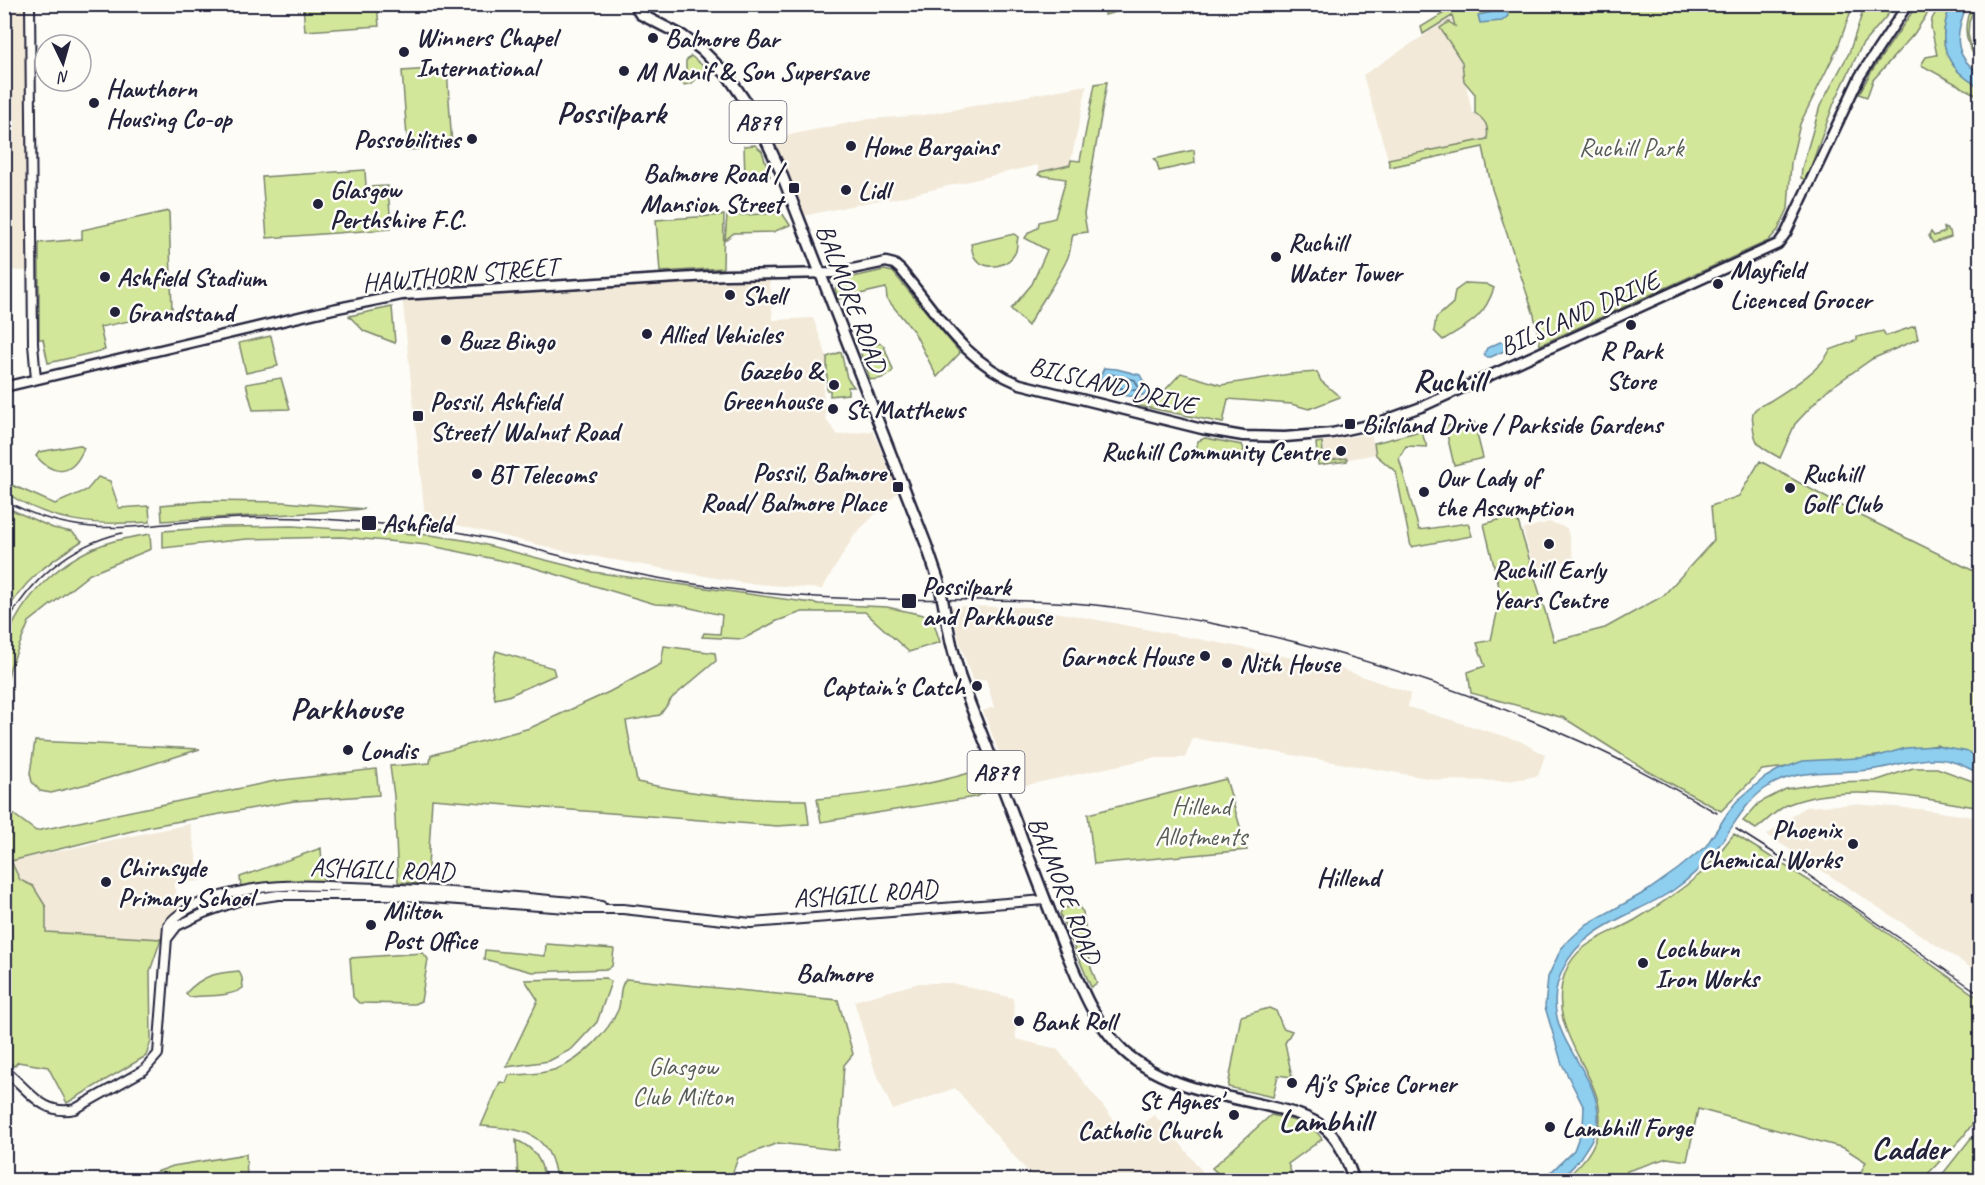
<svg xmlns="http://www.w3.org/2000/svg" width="1985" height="1185" viewBox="0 0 1985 1185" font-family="Caveat,sans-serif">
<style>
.built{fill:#f2e9d8}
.green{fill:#d3e79b;stroke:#7a846b;stroke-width:1.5}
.water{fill:#8eceef;stroke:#6389a7;stroke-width:1.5}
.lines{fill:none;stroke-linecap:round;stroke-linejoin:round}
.shore{stroke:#4d6783;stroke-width:1.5}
.stream{stroke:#6389a7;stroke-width:1.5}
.tertiary-casing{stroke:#22223b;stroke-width:12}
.secondary-casing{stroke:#22223b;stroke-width:13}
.primary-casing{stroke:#22223b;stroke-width:14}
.tertiary{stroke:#fdfcf7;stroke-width:8}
.secondary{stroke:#fdfcf7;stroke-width:8}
.primary{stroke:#fdfcf7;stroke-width:9}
.rail{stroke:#22223b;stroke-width:1.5}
.primary-bridge-casing{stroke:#22223b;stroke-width:14;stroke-linecap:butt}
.primary-bridge{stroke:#fdfcf7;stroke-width:9}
.poi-dot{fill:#22223b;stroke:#fdfcf7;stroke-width:2}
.labels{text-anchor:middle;stroke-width:5;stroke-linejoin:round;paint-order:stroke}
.shield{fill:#fdfcf7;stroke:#646373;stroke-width:1.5}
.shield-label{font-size:24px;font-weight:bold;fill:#22223b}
.poi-label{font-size:26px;font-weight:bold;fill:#22223b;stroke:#fdfcf7;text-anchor:start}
.park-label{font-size:26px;fill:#575d58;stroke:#fdfcf7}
.street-label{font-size:26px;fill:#22223b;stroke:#fdfcf7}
.neighbourhood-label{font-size:27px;font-weight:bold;fill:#22223b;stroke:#fdfcf7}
.district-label{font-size:32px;font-weight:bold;fill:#22223b;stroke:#fdfcf7}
</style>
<rect width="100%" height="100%" fill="#fdfcf7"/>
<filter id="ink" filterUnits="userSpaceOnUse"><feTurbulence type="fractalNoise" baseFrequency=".0167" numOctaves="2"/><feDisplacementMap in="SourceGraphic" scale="12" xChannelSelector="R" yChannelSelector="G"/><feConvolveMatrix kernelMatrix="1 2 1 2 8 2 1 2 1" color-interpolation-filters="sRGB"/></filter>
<g filter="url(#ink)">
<path class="built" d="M5,5h25l2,187 -4,79 -23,-1z
M1451,18l21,94 26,17 51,-11 -62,22 -99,19 -25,-84z
M1087,85l-17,80 -30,7 -3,-7 -148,35 -1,-2 -90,19 -35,-77 107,-21 54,-4z
M769,273l4,47 40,-2 14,39 -4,33 3,30 12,15 35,-4 25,61 -43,42 -33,55 -78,-6 -180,-32 -139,-34 -23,-222z
M1371,433l5,21 -58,11 -2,-22z
M1549,522l18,6 7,30 -40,12 -11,-41z
M951,606l78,1 227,43 82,18 72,25 -2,14 112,34 25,14 -7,21 -30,5 -69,-1 -246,-42 -8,20h-32l-140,30 -30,-77 11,-4 -8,-28 -13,3 -14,-42z
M1854,804l65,5 61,9v149l-7,2 -206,-134 38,-28z
M190,824l11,57 -27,3 6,23 -13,12 -4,7 -2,13 -115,-7v-25l-13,-21 -13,-6 -9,-19z
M919,983h32l62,15 3,41 41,10 70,87 27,-21 21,22 34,43h-174l-80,-92 -62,22 -17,-36 -22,-73z"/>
<path class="green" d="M303,5h74l2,21 -74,5z
M1109,5h17l1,4 -22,6 1,-9z
M1457,5h396l-15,42 -38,77 -9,38 -3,47 -10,21 -10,11 -228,104 -6,-30 -42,-126 -9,-42 -93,20 -2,-8 99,-20c2,-13 -1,-18 -12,-26v-19l-11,-13 -2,-19 -22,-34 9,-6 6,4 -3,-10 -29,18 -2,-7z
M1865,5h31l-34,40 -28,58 -28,77 -5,-2 1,-10 18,-62 29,-53z
M1917,5h16l-19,29 -41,46 -6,17 -8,-3 12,-22z
M1940,5h11c-15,36 -7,63 29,82v10l-59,-32 5,-8 11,-2 -6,-28 1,-8z
M1972,5h3l-6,17 -1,12 3,13 9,13v3c-16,-18 -18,-37 -8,-58z
M691,56l16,13 -15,14 -8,2 -8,-8 10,-7v-9z
M447,68l5,79 -44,3 -6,-79z
M1107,82l-23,132 3,18 -14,2c-2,7 -2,16 -5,23 -10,24 -28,45 -40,69l-17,-17 21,-25 15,-34 -22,-12 4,-6 9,-4 1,-6 16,-4 11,-39 -28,-4 2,-3 30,-7 1,-5 9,1 15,-77z
M755,145l7,6 8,25 -25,3 -1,-33z
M1194,150l1,13 -36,8 -2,-8 -2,-2 -1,-2z
M365,170l1,17 22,-1 3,43 -124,9 -5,-61z
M169,211l3,101 -72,15 5,23 -57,13 -5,-24h-4v-96l43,-4v-9z
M782,213l8,12 -17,7 -39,1 -9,7 2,-24z
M724,215l-1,53 -63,4 -4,-52z
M1944,228l6,3 1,6 -18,6 -4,-7 2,-4 3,4 11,-4z
M1014,234l4,3c-1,4 -1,10 -2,14 -6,16 -31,21 -41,7 -3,-4 -3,-10 -4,-14z
M884,270l9,2 67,81 -23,24 -23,-45 -27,-33 -1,-11 -48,11 -3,-10 5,-9z
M1466,283l20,1 8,4c-10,30 -25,36 -51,52l-9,-9 2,-13 17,-15 2,-12z
M392,307l3,36 -31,-12 -15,-15z
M1915,326l3,13 -46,20 -46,32 -31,33 -15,34c-17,-10 -26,-11 -27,-34 0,-4 -2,-9 1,-13 3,-5 11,-7 16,-10 19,-12 51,-31 60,-51l27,-10v-3l26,-6 3,5z
M271,336l7,30 -32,7 -7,-30z
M880,343l4,3 9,24c-4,7 -16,11 -23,9l-9,-25 2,-4z
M841,352l6,26 7,9h-6v7l-18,2v-6h-3v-33z
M1317,372l4,9 19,16 -31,12 -18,-5 -63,-5 -5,24 -88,-18 2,-7 17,4 27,-29 40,12 69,-11z
M281,378l9,31 -37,1 -7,-26z
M1474,422l9,36 -29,7 -9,-39 16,-2 2,3z
M1421,431l6,16 -21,-1 -7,12 20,72 49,-7 4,13 -61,11 -15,-75 -20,-17 -2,-12z
M1205,438l37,7 2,4 -3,11 -45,-11 2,-8z
M1322,442l1,12 8,6 16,-2v3l-29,4 -2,-22z
M79,445l5,3c-11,27 -29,30 -48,8l3,-4z
M1760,461l85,47 135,66v188l-43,-17 -45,9 -130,16 -41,41 -75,-41 -82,-52 -93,-25 -3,-21 17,-6 -8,-23 14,-3 10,-45 -17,-71 32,-9 38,126 51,-13 58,-32 51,-56 -3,-34 28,-10z
M98,477l12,4 9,27 30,-2 1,16c-54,4 -99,1 -145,-30v-10l50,22 32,-14z
M204,501l80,1 81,7c-68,6 -135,7 -203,12l-1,-16z
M5,507l48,21 19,4 10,9c-32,20 -61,41 -77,75z
M292,526l138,9 40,6 123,31 226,32 68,3 45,10 8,25 -31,10 -44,-40h-63l-25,9 -34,18 -41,-2 2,-4 16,1 2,-19 -45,-10 -22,-1 -127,-38 -101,-21 -29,-3 -57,-5 -94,2 -84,9v-17l60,-4z
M150,534l1,15 -61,25 -61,48 -19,46 -5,23 -1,-44c16,-50 59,-92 110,-106 11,-3 24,-5 36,-7z
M664,646l51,7 1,8 -44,37 -12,17 -34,6 11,61c56,12 112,19 169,18l3,24 -32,2 -345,-27 -5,85 -29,-2 -4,-86 -4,-30 40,-3 1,-8 99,-27 79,-36 52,-28z
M496,651l57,17 2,7 -47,21 -13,3c-4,-17 -4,-31 1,-48z
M35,741l165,8 -101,32 -48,12 -11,-2 -8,-9 -2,-9z
M1913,768h24l41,15 2,25c-57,-10 -135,-26 -191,-4 -12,5 -23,18 -33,25l-13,-8 16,-18 27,-14 43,-7 46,-1z
M376,769l3,26 -85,6 -142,25 -141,35 9,19 13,6 13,21v25l115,7 -11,32 1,70 -5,15 -79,47 -19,-36 -30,-5 -4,4 -9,-4v-254l31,23 239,-50z
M976,771l8,22 -9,4 -154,25 -4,-23c55,-5 107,-12 159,-28z
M1226,779l21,71 -153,14 -6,-50z
M1734,834l111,69 135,96v114l-17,24 -41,43h-62v-6l6,-12 -22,-14 -146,-39 -11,52 -20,-3 -40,13 -2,9h-61c12,-11 25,-23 31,-39 25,-59 -54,-100 -30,-168 11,-31 44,-38 70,-53 20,-12 46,-30 64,-45 13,-11 24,-28 35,-41z
M321,848l2,33 -47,1 -35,5 -1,-10z
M1078,906l5,6 8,56 6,15 -6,4 -31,-73 3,-6z
M546,944l68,5 -2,17 -4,3 -76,3 -48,-13 1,-9 60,6z
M423,953l5,6 -7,42 -7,3 -55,-1 -6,-6 -3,-39z
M239,971l3,7 1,10c-14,10 -38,7 -54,9l-3,-4c17,-18 29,-20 53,-22z
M606,978l5,4 -14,40 -25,27 -23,12 -43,6 32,-67 -13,-20z
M626,979l212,21 15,54 -9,11 -6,85 -60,-7 -40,15 -8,22h-174c-5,-49 -34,-51 -75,-54l19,-44 6,1 3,-8c17,0 35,-1 50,-7 23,-9 49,-36 59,-58 4,-10 0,-22 8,-31z
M1269,1008l7,3 7,17 9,3 -7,12 7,34 -14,-2 -5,22 -45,-10 13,-71z
M1271,1115c17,4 42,8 51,24l-34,25 6,16h-69l-13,-12z
M1971,1138l9,8v34h-42z
M516,1140c17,7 27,21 28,40h-26z
M246,1154l1,26h-113l39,-14z"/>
<path class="water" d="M1951,5h16c-11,26 -16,51 13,68v14c-36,-19 -44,-46 -29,-82z
M1503,7l4,3 1,6 -6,5 -22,2 -2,-8 19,-4z
M1500,342l5,1 1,7 -15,7h-5l-2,-3 3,-6z
M1104,368l13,1 23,6 9,17c-16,10 -33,1 -48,-6l-1,-9z
M1935,746l34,6 11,8v14c-15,-8 -29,-15 -46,-15 -21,0 -39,7 -58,10 -37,6 -77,-3 -110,19 -20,13 -32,37 -46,56 -13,18 -30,35 -48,47 -37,24 -89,35 -109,78 -31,64 39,99 35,152 -1,13 -11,26 -18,37 -17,23 -22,23 -49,22l21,-9 22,-21 9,-24 1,-18 -22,-44 -17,-57 3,-30 13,-28 5,-6 21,-19 60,-33 31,-22 28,-23 23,-35 8,-10 27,-23 14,-8 25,-9 72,-4 31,-9z"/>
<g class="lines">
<path class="shore" d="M1110,374l25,6 4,9c-10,4 -21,-2 -31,-7l-2,-4z"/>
<path class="stream" d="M1507,10l5,-6"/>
<g class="tertiary-casing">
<path id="tertiary" d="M30,4l3,340 3,35
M167,939l10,-13 27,-13 34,-12 40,-6h112l191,14h42l128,14 294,-23
M4,1070c24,18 38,47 71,39l69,-39 14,-16 10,-129c18,-23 64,-33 92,-37 30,-4 61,-2 91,-1 78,2 156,9 234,16l16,3"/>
</g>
<g class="secondary-casing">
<path id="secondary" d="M4,387l329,-78 69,-14 324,-20 107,-2 53,-11 8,2 7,6c38,45 62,91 119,114l182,45 41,7 42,1 47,-4 45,-10 44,-16 357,-163 8,-11 74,-157 48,-72"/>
</g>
<g class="primary-casing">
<path id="primary" d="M634,4l6,10 43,22 20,15 25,25 26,38 26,56 146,374 13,38
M951,642l9,35 10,27c18,46 37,93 54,140 14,37 28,74 43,110 15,35 25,63 51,91 34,38 97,49 145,60 21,5 46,10 63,24 16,14 21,33 28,51"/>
</g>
<use href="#tertiary" class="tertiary"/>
<use href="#secondary" class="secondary"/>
<use href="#primary" class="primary"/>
<path class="rail" d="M4,500c78,43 134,24 217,19 49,-3 100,-1 150,4 32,3 65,5 97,11 55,10 109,28 164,39 43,9 87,15 131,20 97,10 195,4 292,9 50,2 100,11 150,20 130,25 257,66 379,121 45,20 89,45 133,70
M4,628c25,-47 65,-83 118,-95
M1736,829l68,43 176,122"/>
<g class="primary-bridge-casing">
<path id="primary-bridge" d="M939,582l12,60"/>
</g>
<use href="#primary-bridge" class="primary-bridge"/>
</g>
</g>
<g class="poi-dot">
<circle cx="653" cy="38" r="6"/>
<circle cx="404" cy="52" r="6"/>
<circle cx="624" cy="71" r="6"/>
<circle cx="94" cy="103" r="6"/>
<circle cx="472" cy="139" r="6"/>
<circle cx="851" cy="146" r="6"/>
<rect x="788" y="182" width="12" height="12" rx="3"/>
<circle cx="846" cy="190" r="6"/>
<circle cx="318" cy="204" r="6"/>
<circle cx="1276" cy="257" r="6"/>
<circle cx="105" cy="277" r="6"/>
<circle cx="1718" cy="284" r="6"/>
<circle cx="730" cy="295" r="6"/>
<circle cx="115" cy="312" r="6"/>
<circle cx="1631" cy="325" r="6"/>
<circle cx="647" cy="334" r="6"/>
<circle cx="446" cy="340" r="6"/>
<circle cx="834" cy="385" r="6"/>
<circle cx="833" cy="409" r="6"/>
<rect x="412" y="410" width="12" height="12" rx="3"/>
<rect x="1344" y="418" width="12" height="12" rx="3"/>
<circle cx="1341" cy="451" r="6"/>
<circle cx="477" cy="474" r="6"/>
<rect x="892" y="481" width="12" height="12" rx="3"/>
<circle cx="1790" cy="488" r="6"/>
<circle cx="1424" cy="492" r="6"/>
<rect x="361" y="515" width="16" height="16" rx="3"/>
<circle cx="1549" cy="544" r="6"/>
<rect x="901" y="593" width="16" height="16" rx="3"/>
<circle cx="1205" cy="656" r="6"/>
<circle cx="1227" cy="663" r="6"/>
<circle cx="977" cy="686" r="6"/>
<circle cx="348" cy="750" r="6"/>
<circle cx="1853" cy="844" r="6"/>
<circle cx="106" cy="882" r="6"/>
<circle cx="371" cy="925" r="6"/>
<circle cx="1643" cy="963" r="6"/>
<circle cx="1019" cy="1021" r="6"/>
<circle cx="1292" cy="1083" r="6"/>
<circle cx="1234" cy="1115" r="6"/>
<circle cx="1550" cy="1127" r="6"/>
</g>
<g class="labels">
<g class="shield">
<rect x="729.5" y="101" width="57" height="42" rx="4.5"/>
<rect x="967.5" y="751" width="57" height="42" rx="4.5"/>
</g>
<g class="shield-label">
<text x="758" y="130">A879</text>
<text x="996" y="780">A879</text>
</g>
<g class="poi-label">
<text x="416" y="46">Winners Chapel<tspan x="416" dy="30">International</tspan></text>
<text x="665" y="47">Balmore Bar</text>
<text x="636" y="80">M Nanif &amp; Son Supersave</text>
<text x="106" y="97">Hawthorn<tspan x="106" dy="30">Housing Co-op</tspan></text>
<text x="460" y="148" text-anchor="end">Possobilities</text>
<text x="863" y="155">Home Bargains</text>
<text x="782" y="182" text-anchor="end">Balmore Road /<tspan x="782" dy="30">Mansion Street</tspan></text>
<text x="330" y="198">Glasgow<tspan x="330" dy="30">Perthshire F.C.</tspan></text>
<text x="858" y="199">Lidl</text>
<text x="1288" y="251">Ruchill<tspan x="1288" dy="30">Water Tower</tspan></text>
<text x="1730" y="278">Mayfield<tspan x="1730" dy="30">Licenced Grocer</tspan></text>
<text x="117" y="286">Ashfield Stadium</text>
<text x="742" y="304">Shell</text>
<text x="127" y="321">Grandstand</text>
<text x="659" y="343">Allied Vehicles</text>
<text x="458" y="349">Buzz Bingo</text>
<text x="1631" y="359" text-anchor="middle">R Park<tspan x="1631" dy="30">Store</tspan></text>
<text x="822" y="379" text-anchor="end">Gazebo &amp;<tspan x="822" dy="30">Greenhouse</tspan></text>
<text x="430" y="410">Possil, Ashfield<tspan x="430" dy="30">Street/ Walnut Road</tspan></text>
<text x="845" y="418">St Matthews</text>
<text x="1362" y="433">Bilsland Drive / Parkside Gardens</text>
<text x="1329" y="460" text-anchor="end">Ruchill Community Centre</text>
<text x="886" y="481" text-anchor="end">Possil, Balmore<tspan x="886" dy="30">Road/ Balmore Place</tspan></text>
<text x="1802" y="482">Ruchill<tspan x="1802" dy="30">Golf Club</tspan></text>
<text x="489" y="483">BT Telecoms</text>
<text x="1436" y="486">Our Lady of<tspan x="1436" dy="30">the Assumption</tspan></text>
<text x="382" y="532">Ashfield</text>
<text x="1549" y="578" text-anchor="middle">Ruchill Early<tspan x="1549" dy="30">Years Centre</tspan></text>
<text x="922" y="595">Possilpark<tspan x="922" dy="30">and Parkhouse</tspan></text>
<text x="1193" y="665" text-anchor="end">Garnock House</text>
<text x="1239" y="672">Nith House</text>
<text x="965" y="695" text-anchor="end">Captain's Catch</text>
<text x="360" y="759">Londis</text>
<text x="1841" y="838" text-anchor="end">Phoenix<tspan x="1841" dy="30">Chemical Works</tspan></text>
<text x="118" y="876">Chirnsyde<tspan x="118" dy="30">Primary School</tspan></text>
<text x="383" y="919">Milton<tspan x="383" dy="30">Post Office</tspan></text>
<text x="1655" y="957">Lochburn<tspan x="1655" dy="30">Iron Works</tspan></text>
<text x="1031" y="1030">Bank Roll</text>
<text x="1304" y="1092">Aj's Spice Corner</text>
<text x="1222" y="1109" text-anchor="end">St Agnes'<tspan x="1222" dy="30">Catholic Church</tspan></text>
<text x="1562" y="1136">Lambhill Forge</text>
</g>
<g class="park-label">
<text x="1631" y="156">Ruchill Park</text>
<text x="1201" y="815">Hillend<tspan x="1201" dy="30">Allotments</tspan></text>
<text x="683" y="1075">Glasgow<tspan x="683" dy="30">Club Milton</tspan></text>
</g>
<g class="street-label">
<text transform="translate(460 274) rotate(-5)" y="9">HAWTHORN STREET</text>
<text transform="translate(852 298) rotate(69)" y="9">BALMORE ROAD</text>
<text transform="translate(1579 313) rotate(-24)" y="9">BILSLAND DRIVE</text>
<text transform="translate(1113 385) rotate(14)" y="9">BILSLAND DRIVE</text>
<text transform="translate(382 869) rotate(2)" y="9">ASHGILL ROAD</text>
<text transform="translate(1065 890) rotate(68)" y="9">BALMORE ROAD</text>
<text transform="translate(865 893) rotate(-4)" y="9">ASHGILL ROAD</text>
</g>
<g class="neighbourhood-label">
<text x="1348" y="886">Hillend</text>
<text x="834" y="982">Balmore</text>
</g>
<g class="district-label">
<text x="611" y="123">Possilpark</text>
<text x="1449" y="391">Ruchill</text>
<text x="346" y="719">Parkhouse</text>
<text x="1325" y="1131">Lambhill</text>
<text x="1910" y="1159">Cadder</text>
</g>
</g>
<rect width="1985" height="1185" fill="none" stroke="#fdfcf7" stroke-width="24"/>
<rect x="12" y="12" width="1961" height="1161" fill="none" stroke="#22223b" stroke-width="2" filter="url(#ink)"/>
<g transform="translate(63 63) rotate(175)"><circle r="28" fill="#fdfcf7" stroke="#a5a5ac" stroke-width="1.5"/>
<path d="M0-4.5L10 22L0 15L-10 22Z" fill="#22223b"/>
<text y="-9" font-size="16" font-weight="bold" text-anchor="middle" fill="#22223b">N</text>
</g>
</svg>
